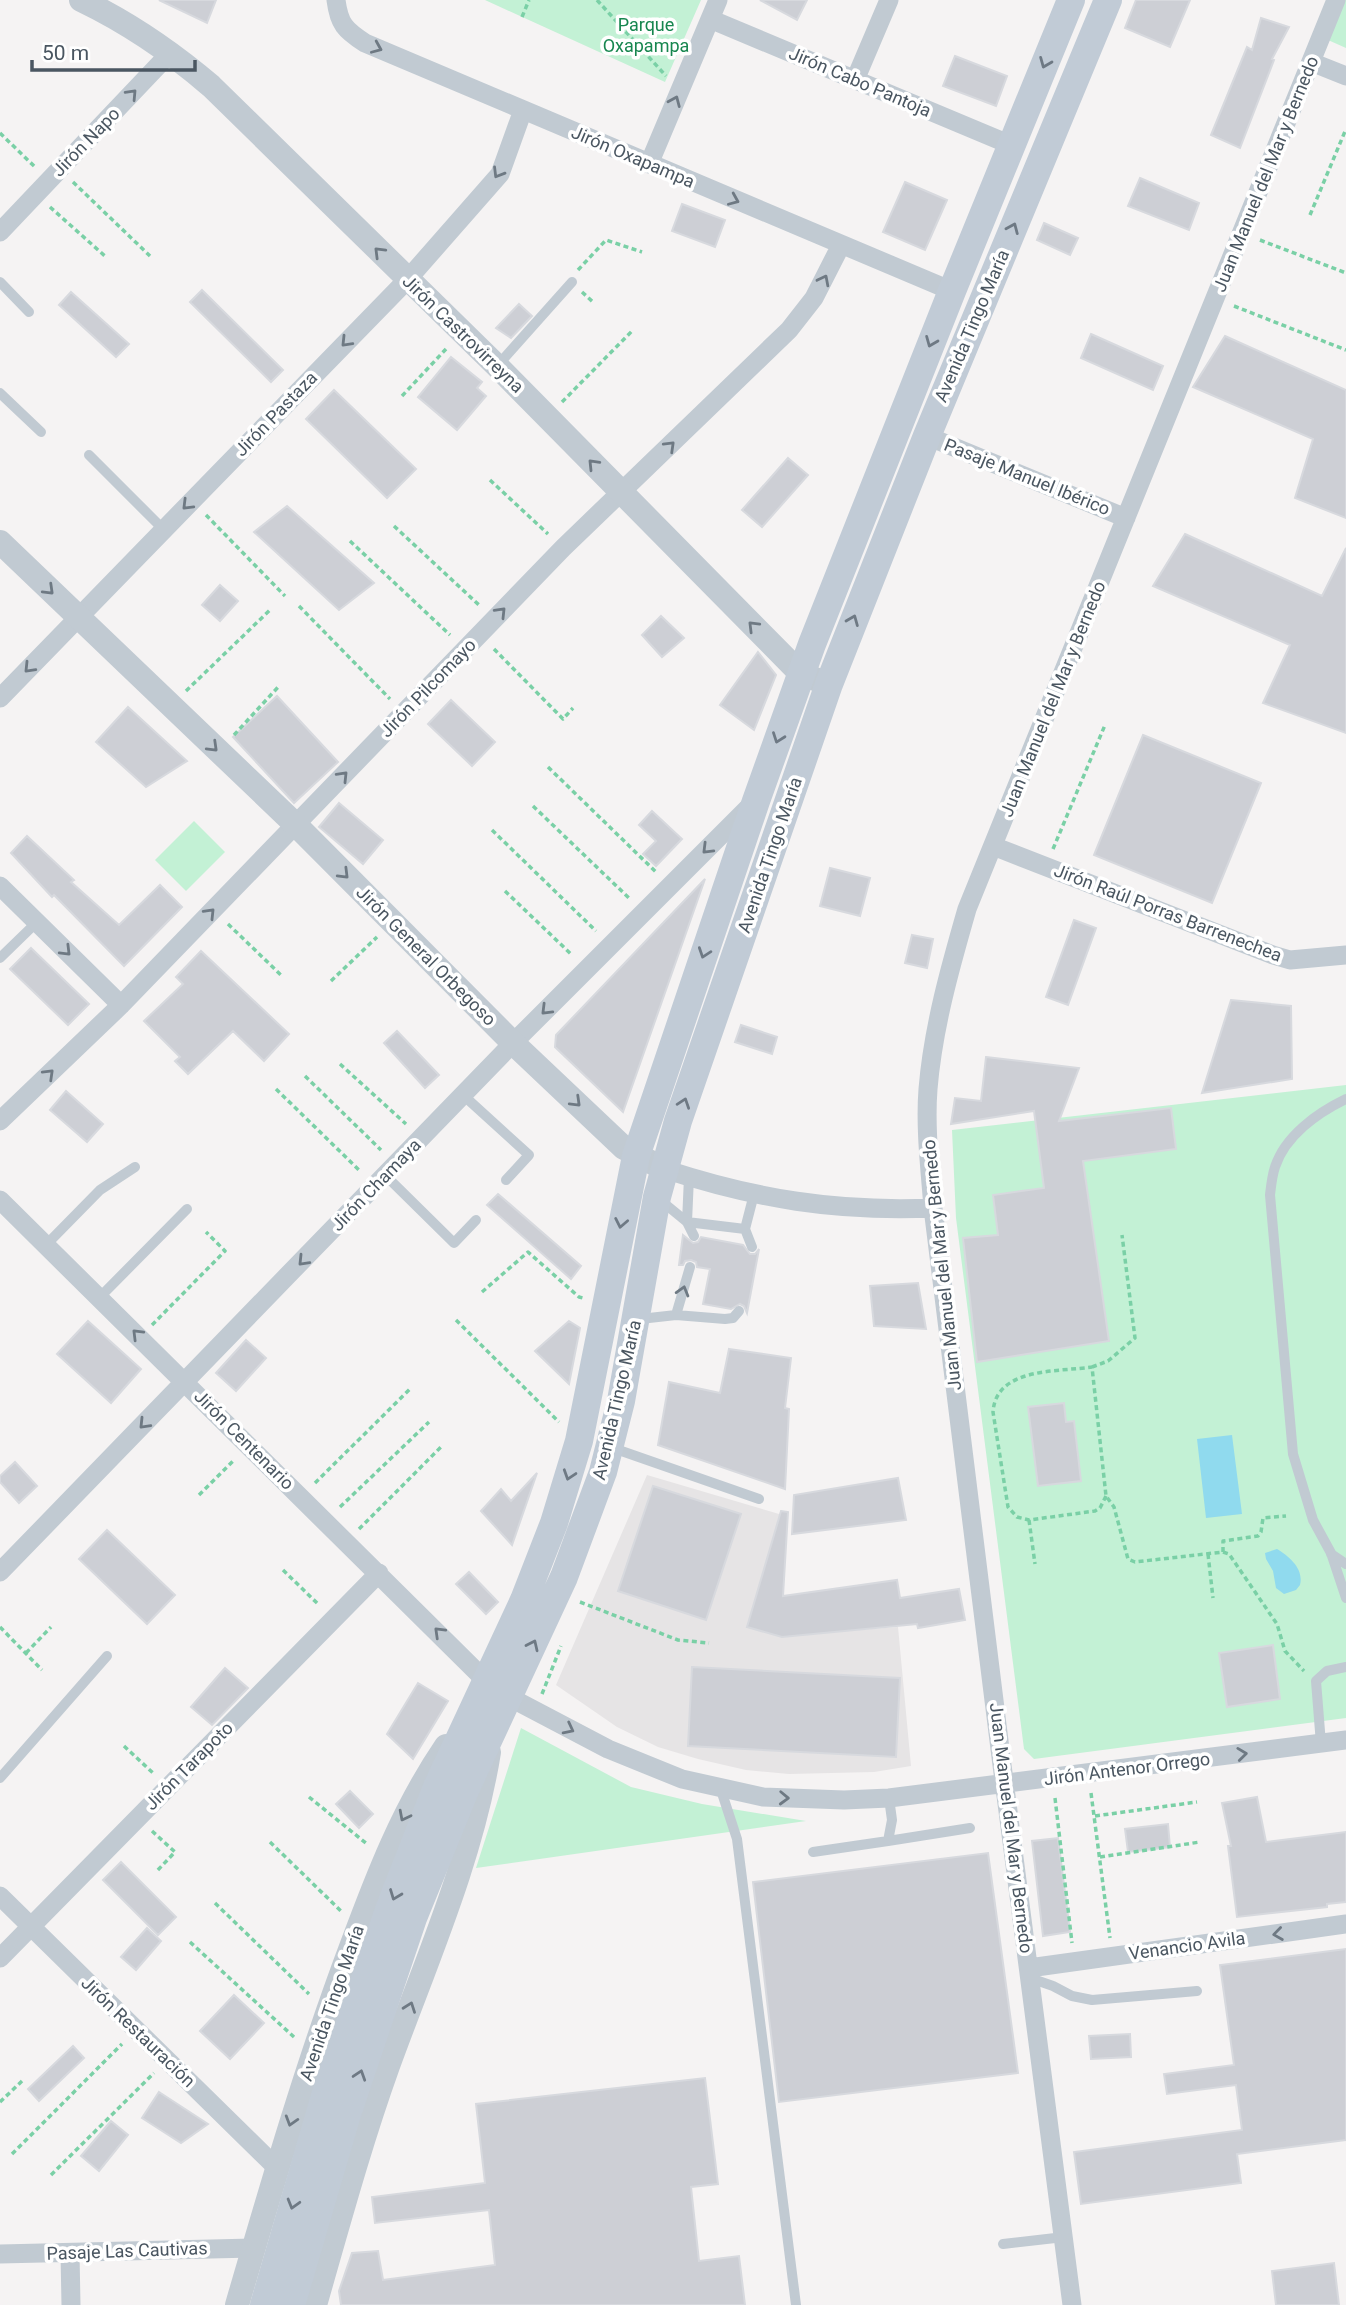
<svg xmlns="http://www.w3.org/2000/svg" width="1346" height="2305" viewBox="0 0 1346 2305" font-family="Roboto,sans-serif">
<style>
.education{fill:#e6e4e5}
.green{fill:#c3f1d5}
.water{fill:#90daee}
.building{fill:#cdcfd5;stroke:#d7d9de;stroke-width:2}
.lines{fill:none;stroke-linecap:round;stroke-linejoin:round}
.path{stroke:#7ad0a6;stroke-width:3.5;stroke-dasharray:5 3.5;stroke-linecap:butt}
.service{stroke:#c1cad2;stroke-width:10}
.minor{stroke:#c1cad2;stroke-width:19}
.tertiary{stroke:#c1cad2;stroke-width:24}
.secondary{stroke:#c1cbd6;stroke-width:28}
.oneway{stroke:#6e7983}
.oneway2{stroke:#6e7984}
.labels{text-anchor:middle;stroke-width:7;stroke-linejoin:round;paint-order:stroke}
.park-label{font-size:18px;fill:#17864f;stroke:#fff}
.street-label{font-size:18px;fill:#4a5661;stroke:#fff}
</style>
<rect width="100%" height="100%" fill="#f5f3f3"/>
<path class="education" d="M647,1475l139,41 -6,120 118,-9 13,139 -37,6 -85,2 -43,-4 -48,-11 -40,-12 -41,-20 -61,-42z"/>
<path class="green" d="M485,0h216l-36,82z
M1345,0h1v48l-18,-8z
M194,821l31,31 -39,39 -31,-31z
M1346,1085v633l-312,41 -10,-10 -68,-531 -4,-88z
M521,1728l110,59 71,17 104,17 -330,47z"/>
<path class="water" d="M1232,1435l10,79 -36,4 -9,-79z
M1277,1549c13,8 27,20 23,36l-4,5 -12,4 -8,-6 -3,-17 -7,-12 -1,-6z"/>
<path class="building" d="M159,0h57l-9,23z
M760,0h47l-10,20z
M1136,0h54l-20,47 -45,-19z
M1261,18l28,9 -17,32 2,1 -34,88 -29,-13 36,-88 5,3z
M955,56l52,20 -11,30 -53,-20z
M1140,178l59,25 -10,27 -61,-24z
M905,182l42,18 -22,50 -42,-18z
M682,204l43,16 -10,27 -43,-16z
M1044,223l34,15 -8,17 -33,-15z
M202,290l81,80 -12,12 -81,-80z
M71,292l58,52 -13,13 -57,-52z
M519,304l13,12 -21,22 -15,-10z
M1091,334l72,32 -10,24 -72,-32z
M1225,336l121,54v128l-51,-20 18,-59 -120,-52z
M451,357l31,25 -5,6 9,8 -29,34 -39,-33z
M334,390l82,79 -29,29 -81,-79z
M788,458l20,17 -46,52 -20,-17z
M287,506l87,77 -35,27 -85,-78z
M1185,534l137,62 24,-48v185l-83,-30 27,-58 -137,-59z
M220,585l18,16 -18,20 -18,-16z
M661,616l23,22 -22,19 -20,-22z
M758,652l18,23 -22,55 -34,-25z
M277,696l61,66 -44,41 -61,-66z
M451,700l44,42 -23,24 -44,-42z
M128,707l59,54 -41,26 -50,-45z
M1143,735l118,48 -49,120 -118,-48z
M339,803l44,37 -20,24 -44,-37z
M652,811l30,28 -26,27 -13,-12 13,-13 -17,-16z
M27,836l47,44 -3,2 48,43 41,-40 22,22 -58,59 -70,-71 -2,2 -41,-44z
M830,868l40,10 -10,38 -40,-10z
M705,879l-82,233 -68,-65 1,-12z
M1074,920l22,8 -28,77 -22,-8z
M912,935l21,4 -6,29 -22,-5z
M31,948l58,56 -21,21 -58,-56z
M201,951l88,83 -25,27 -31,-30 -45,43 -13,-13 5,-4 -36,-36 39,-37 -7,-7z
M1231,1000l60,6 1,73 -90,14z
M741,1025l36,12 -5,17 -37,-12z
M397,1031l42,44 -14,13 -41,-45z
M986,1057l93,11 -20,53 112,-13 5,41 -93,12 26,180 -132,21 -14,-124 35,-3 -5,-40 51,-7 -10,-77 -83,13 4,-26 26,3z
M66,1091l37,33 -16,18 -37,-32z
M498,1194l83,72 -10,13 -84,-74z
M683,1235l10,8 5,-1 3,-5 42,8 7,9h5l4,-5 -12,64 -3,-7 -4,-2 -9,5 -28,-5 7,-35 -13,-2 -1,-5 -5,-2 -6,1 -2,4h-4z
M918,1283l8,46 -52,-3 -4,-40z
M88,1321l53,48 -30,34 -54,-49z
M569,1321l11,7 -11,56 -34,-33z
M246,1340l20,18 -30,33 -20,-18z
M729,1349l62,9 -6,50 4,1 -4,80 -127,-44 11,-63 51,11z
M1064,1403l2,19 8,-1 7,60 -43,5 -10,-79z
M15,1462l22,24 -18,17 -19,-21v-6z
M537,1473l-25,72 -31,-34 20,-22 10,12z
M898,1478l8,42 -114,14 2,-39z
M653,1486l88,28 -35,106 -88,-29z
M781,1511l7,1 -5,84 114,-16 3,18 59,-9 6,31 -47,8 -1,-4 -135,13 -35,-10z
M107,1530l68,65 -28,29 -68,-65z
M469,1572l29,30 -12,12 -30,-30z
M1273,1645l7,54 -53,8 -8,-54z
M692,1667l208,11 -4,79 -208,-11z
M225,1668l23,20 -36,37 -21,-18z
M418,1683l30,18 -35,58 -26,-25z
M350,1791l23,23 -14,14 -23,-24z
M1257,1797l9,45 80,-10v70l-19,2v3l-90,10 -9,-71h3l-9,-43z
M1168,1824l2,23 -42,5 -3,-23z
M1058,1838l12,94 -27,4 -11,-95z
M988,1853l30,220 -239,29 -26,-220z
M121,1862l55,55 -18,18 -55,-55z
M147,1928l14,13 -25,29 -15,-13z
M1346,1949v191l-109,14 4,29 -160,21 -7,-52 168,-22 -6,-45 -69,9 -3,-20 70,-9 -14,-100z
M234,1995l30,28 -34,36 -30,-28z
M1130,2034l1,23 -40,2 -2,-23z
M73,2046l11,12 -45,43 -11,-12z
M705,2078l13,106 -27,3 8,74 40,-5 6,49h-404l-2,-14 13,-38 26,-2 5,29 112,-15 -6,-55 -114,13 -3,-26 113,-14 -9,-79z
M159,2092l49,32 -27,19 -39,-25z
M111,2121l17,14 -29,36 -18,-15z
M1334,2263l5,42h-63l-4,-34z"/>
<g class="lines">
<path class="path" d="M597,0l69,76
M522,17l7,-17
M0,133l36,35
M73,182l77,74
M50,207l56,50
M1310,215l36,-86
M1260,240l86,33
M578,270l28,-30 36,12
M582,292l11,10
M1234,306l112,44
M402,396l44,-47
M562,402l70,-71
M490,480l58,54
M206,515l79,81
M394,526l85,79
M350,541l100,94
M299,606l91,93
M494,649l69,70 10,-11
M186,691l85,-82
M234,735l46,-50
M548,767l109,106
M533,806l97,93
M492,830l104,101
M1053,849l52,-124
M505,891l67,64
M228,924l54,52
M331,981l46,-44
M340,1064l66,60
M305,1076l76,74
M276,1089l84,82
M482,1292l46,-40 51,45 4,1
M456,1320l103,102
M152,1325l73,-74 -19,-19
M1092,1367l16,-6 27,-23 -13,-103
M315,1483l95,-94
M199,1495l36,-36
M1106,1496l-6,12 -5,3 -66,9 -12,-3 -9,-10 -15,-95c3,-45 65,-40 99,-45l14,129 8,11 14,52 7,3 88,-10 6,2 48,70 8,27 19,20
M340,1507l89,-85
M1029,1520l6,44
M359,1529l83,-83
M1223,1552v-11l35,-5 3,-4 2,-14 23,-2
M1208,1554l5,44
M283,1570l36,35
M580,1602l98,38 31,3
M0,1627l42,43
M26,1653l25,-26
M542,1694l19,-48
M124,1746l29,27
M1091,1793l19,145
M309,1797l58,47
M1055,1798l17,145
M1095,1816l102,-14
M152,1831l23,21 -19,20
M270,1842l71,69
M1100,1857l100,-15
M215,1903l94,91
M190,1942l104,95
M0,2102l22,-21
M12,2154l110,-110
M51,2175l103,-102"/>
<path class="service" d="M0,282l29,30
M498,365l74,-83
M0,393l41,39
M89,455l74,74
M0,958l37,-36
M463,1095l66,60 -23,25
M1346,1099c-29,14 -61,37 -71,68 -3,9 -4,19 -5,28l23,259 20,66 18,33 15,45
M385,1175l69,68 22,-23
M689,1177l-2,45 58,7
M659,1199l28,23 7,14
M46,1245l54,-55 35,-23
M752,1247l-7,-18 9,-35
M100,1297l87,-88
M676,1315l14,-48
M640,1319l36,-4 49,4 8,-1 6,-7
M610,1447l149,52
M1331,1554l15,10
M1321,1744l-5,-63 11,-10 19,-4
M0,1778l107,-122
M720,1787l17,52 59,466
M888,1841l82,-13
M813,1852l75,-11 4,-21 -3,-22
M1030,1978l23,8 19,10 20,4 105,-9
M1003,2244l61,-7"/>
<path class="minor" d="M336,0c3,24 9,30 29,43l587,248
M710,19l301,126
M1311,62l35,14
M855,80l34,-80
M649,164l69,-164
M0,232l171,-180
M927,436l199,82
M0,698l407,-418 93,-106 23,-64
M993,846l280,109 17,5 56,-5
M0,886l121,119
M0,1121l121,-116 442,-457 226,-218 25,-32 27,-53
M664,1169c92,30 172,43 269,39
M0,1200l486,481
M0,1572l513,-529 239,-239
M509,1697l99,52 74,30 81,18 81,3 45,-2 457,-58
M0,1896l277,272
M0,1958l379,-385
M1029,1968l317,-44
M70,2253l1,52
M0,2254l253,-6
M1072,2305l-70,-540 -69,-557c-3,-40 -8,-80 -5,-119 5,-61 22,-121 39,-180l369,-909"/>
<path class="tertiary" d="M81,0c48,23 89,51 130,86l286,280 304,308 28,10
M0,542l296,283 217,218 111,105 40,21
M237,2305c35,-120 70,-241 114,-358 26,-70 52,-138 95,-201
M315,2305c23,-80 45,-161 73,-239 37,-102 84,-207 101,-314"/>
<path class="secondary" d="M264,2305l62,-212 64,-186 47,-120 87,-187 30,-77 25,-82 57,-285 120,-355 56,-157 140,-353 119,-291
M291,2305l56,-191 66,-196 52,-128 99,-213 39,-105 18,-71 36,-204 21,-76 151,-437 98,-248 181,-436"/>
</g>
<defs><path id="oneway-chevron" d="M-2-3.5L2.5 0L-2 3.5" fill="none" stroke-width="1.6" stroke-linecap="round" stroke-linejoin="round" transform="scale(1.75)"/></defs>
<g class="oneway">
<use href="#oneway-chevron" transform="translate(377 48) rotate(23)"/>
<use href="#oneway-chevron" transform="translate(132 94) rotate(-47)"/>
<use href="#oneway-chevron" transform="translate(675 101) rotate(-67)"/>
<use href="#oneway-chevron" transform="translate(498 173) rotate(121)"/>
<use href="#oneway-chevron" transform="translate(734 200) rotate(23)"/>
<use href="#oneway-chevron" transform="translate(379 252) rotate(-135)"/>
<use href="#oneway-chevron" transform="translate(824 280) rotate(-63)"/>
<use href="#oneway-chevron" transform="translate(346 342) rotate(134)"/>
<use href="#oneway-chevron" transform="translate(670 446) rotate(-44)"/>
<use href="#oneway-chevron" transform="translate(593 464) rotate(-134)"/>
<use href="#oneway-chevron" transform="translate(187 505) rotate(135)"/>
<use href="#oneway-chevron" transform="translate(49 590) rotate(44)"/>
<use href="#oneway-chevron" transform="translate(501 612) rotate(-46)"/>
<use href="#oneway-chevron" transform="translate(753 626) rotate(-135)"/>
<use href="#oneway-chevron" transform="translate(29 668) rotate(134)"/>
<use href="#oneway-chevron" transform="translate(213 747) rotate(44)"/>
<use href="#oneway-chevron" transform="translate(343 776) rotate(-46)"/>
<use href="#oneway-chevron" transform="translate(707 849) rotate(135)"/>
<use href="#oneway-chevron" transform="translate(344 874) rotate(45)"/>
<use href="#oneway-chevron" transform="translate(210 913) rotate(-46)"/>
<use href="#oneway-chevron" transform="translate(66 951) rotate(45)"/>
<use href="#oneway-chevron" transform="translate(546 1010) rotate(135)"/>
<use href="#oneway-chevron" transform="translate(49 1074) rotate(-44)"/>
<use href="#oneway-chevron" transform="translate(576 1102) rotate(44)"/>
<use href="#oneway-chevron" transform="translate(303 1261) rotate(134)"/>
<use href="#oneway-chevron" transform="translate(683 1291) rotate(-74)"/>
<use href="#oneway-chevron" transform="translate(137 1334) rotate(-135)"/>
<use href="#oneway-chevron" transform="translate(144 1424) rotate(134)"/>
<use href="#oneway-chevron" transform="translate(439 1632) rotate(-136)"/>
<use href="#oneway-chevron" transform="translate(569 1729) rotate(27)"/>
<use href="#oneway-chevron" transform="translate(1242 1754) rotate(-7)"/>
<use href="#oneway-chevron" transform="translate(784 1798) rotate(2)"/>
<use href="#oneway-chevron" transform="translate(404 1816) rotate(117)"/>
<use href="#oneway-chevron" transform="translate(1278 1934) rotate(172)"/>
<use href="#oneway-chevron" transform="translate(410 2007) rotate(-70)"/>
<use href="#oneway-chevron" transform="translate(291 2121) rotate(107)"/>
</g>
<g class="oneway2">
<use href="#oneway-chevron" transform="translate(1045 63) rotate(112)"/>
<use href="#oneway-chevron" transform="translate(1013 228) rotate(-67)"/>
<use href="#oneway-chevron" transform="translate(931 342) rotate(112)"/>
<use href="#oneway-chevron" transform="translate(853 620) rotate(-68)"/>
<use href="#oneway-chevron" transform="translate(778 738) rotate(110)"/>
<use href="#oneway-chevron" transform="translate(704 953) rotate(109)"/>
<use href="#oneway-chevron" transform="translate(684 1103) rotate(-71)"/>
<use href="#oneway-chevron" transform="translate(621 1223) rotate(101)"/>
<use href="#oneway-chevron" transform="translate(569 1475) rotate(108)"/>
<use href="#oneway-chevron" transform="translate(533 1645) rotate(-65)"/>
<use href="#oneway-chevron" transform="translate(395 1895) rotate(111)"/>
<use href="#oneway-chevron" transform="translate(360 2075) rotate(-72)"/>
<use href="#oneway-chevron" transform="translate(293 2204) rotate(106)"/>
</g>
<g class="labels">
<g class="park-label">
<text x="646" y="31">Parque<tspan x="646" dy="21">Oxapampa</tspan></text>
</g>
<g class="street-label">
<text transform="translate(860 82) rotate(23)" y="6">Jirón Cabo Pantoja</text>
<text transform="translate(86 142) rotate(-46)" y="6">Jirón Napo</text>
<text transform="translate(633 157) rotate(23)" y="6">Jirón Oxapampa</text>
<text transform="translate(1266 174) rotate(-68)" y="6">Juan Manuel del Mar y Bernedo</text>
<text transform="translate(972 326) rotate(-67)" y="6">Avenida Tingo María</text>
<text transform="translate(463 334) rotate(44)" y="6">Jirón Castrovirreyna</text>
<text transform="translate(276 414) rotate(-46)" y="6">Jirón Pastaza</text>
<text transform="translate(1027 477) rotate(22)" y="6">Pasaje Manuel Ibérico</text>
<text transform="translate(428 688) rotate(-46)" y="6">Jirón Pilcomayo</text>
<text transform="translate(1053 699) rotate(-68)" y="6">Juan Manuel del Mar y Bernedo</text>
<text transform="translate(770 855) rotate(-71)" y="6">Avenida Tingo María</text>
<text transform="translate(1168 913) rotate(21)" y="6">Jirón Raúl Porras Barrenechea</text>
<text transform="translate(426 956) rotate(45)" y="6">Jirón General Orbegoso</text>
<text transform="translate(376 1185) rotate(-46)" y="6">Jirón Chamaya</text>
<text transform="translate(942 1265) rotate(-96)" y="6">Juan Manuel del Mar y Bernedo</text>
<text transform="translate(617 1400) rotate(-77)" y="6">Avenida Tingo María</text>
<text transform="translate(244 1440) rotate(45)" y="6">Jirón Centenario</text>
<text transform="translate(189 1766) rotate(-45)" y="6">Jirón Tarapoto</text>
<text transform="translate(1127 1769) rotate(-7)" y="6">Jirón Antenor Orrego</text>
<text transform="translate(1011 1828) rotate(83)" y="6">Juan Manuel del Mar y Bernedo</text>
<text transform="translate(1187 1946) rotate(-8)" y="6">Venancio Avila</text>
<text transform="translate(332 2003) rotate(-71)" y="6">Avenida Tingo María</text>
<text transform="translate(138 2032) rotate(44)" y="6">Jirón Restauración</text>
<text transform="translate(127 2251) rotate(-2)" y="6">Pasaje Las Cautivas</text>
</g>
</g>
<path d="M32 60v10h163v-10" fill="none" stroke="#4a5661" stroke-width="3.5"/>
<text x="42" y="60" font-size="21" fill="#4a5661" stroke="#ffffff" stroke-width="5" paint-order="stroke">50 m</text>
</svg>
